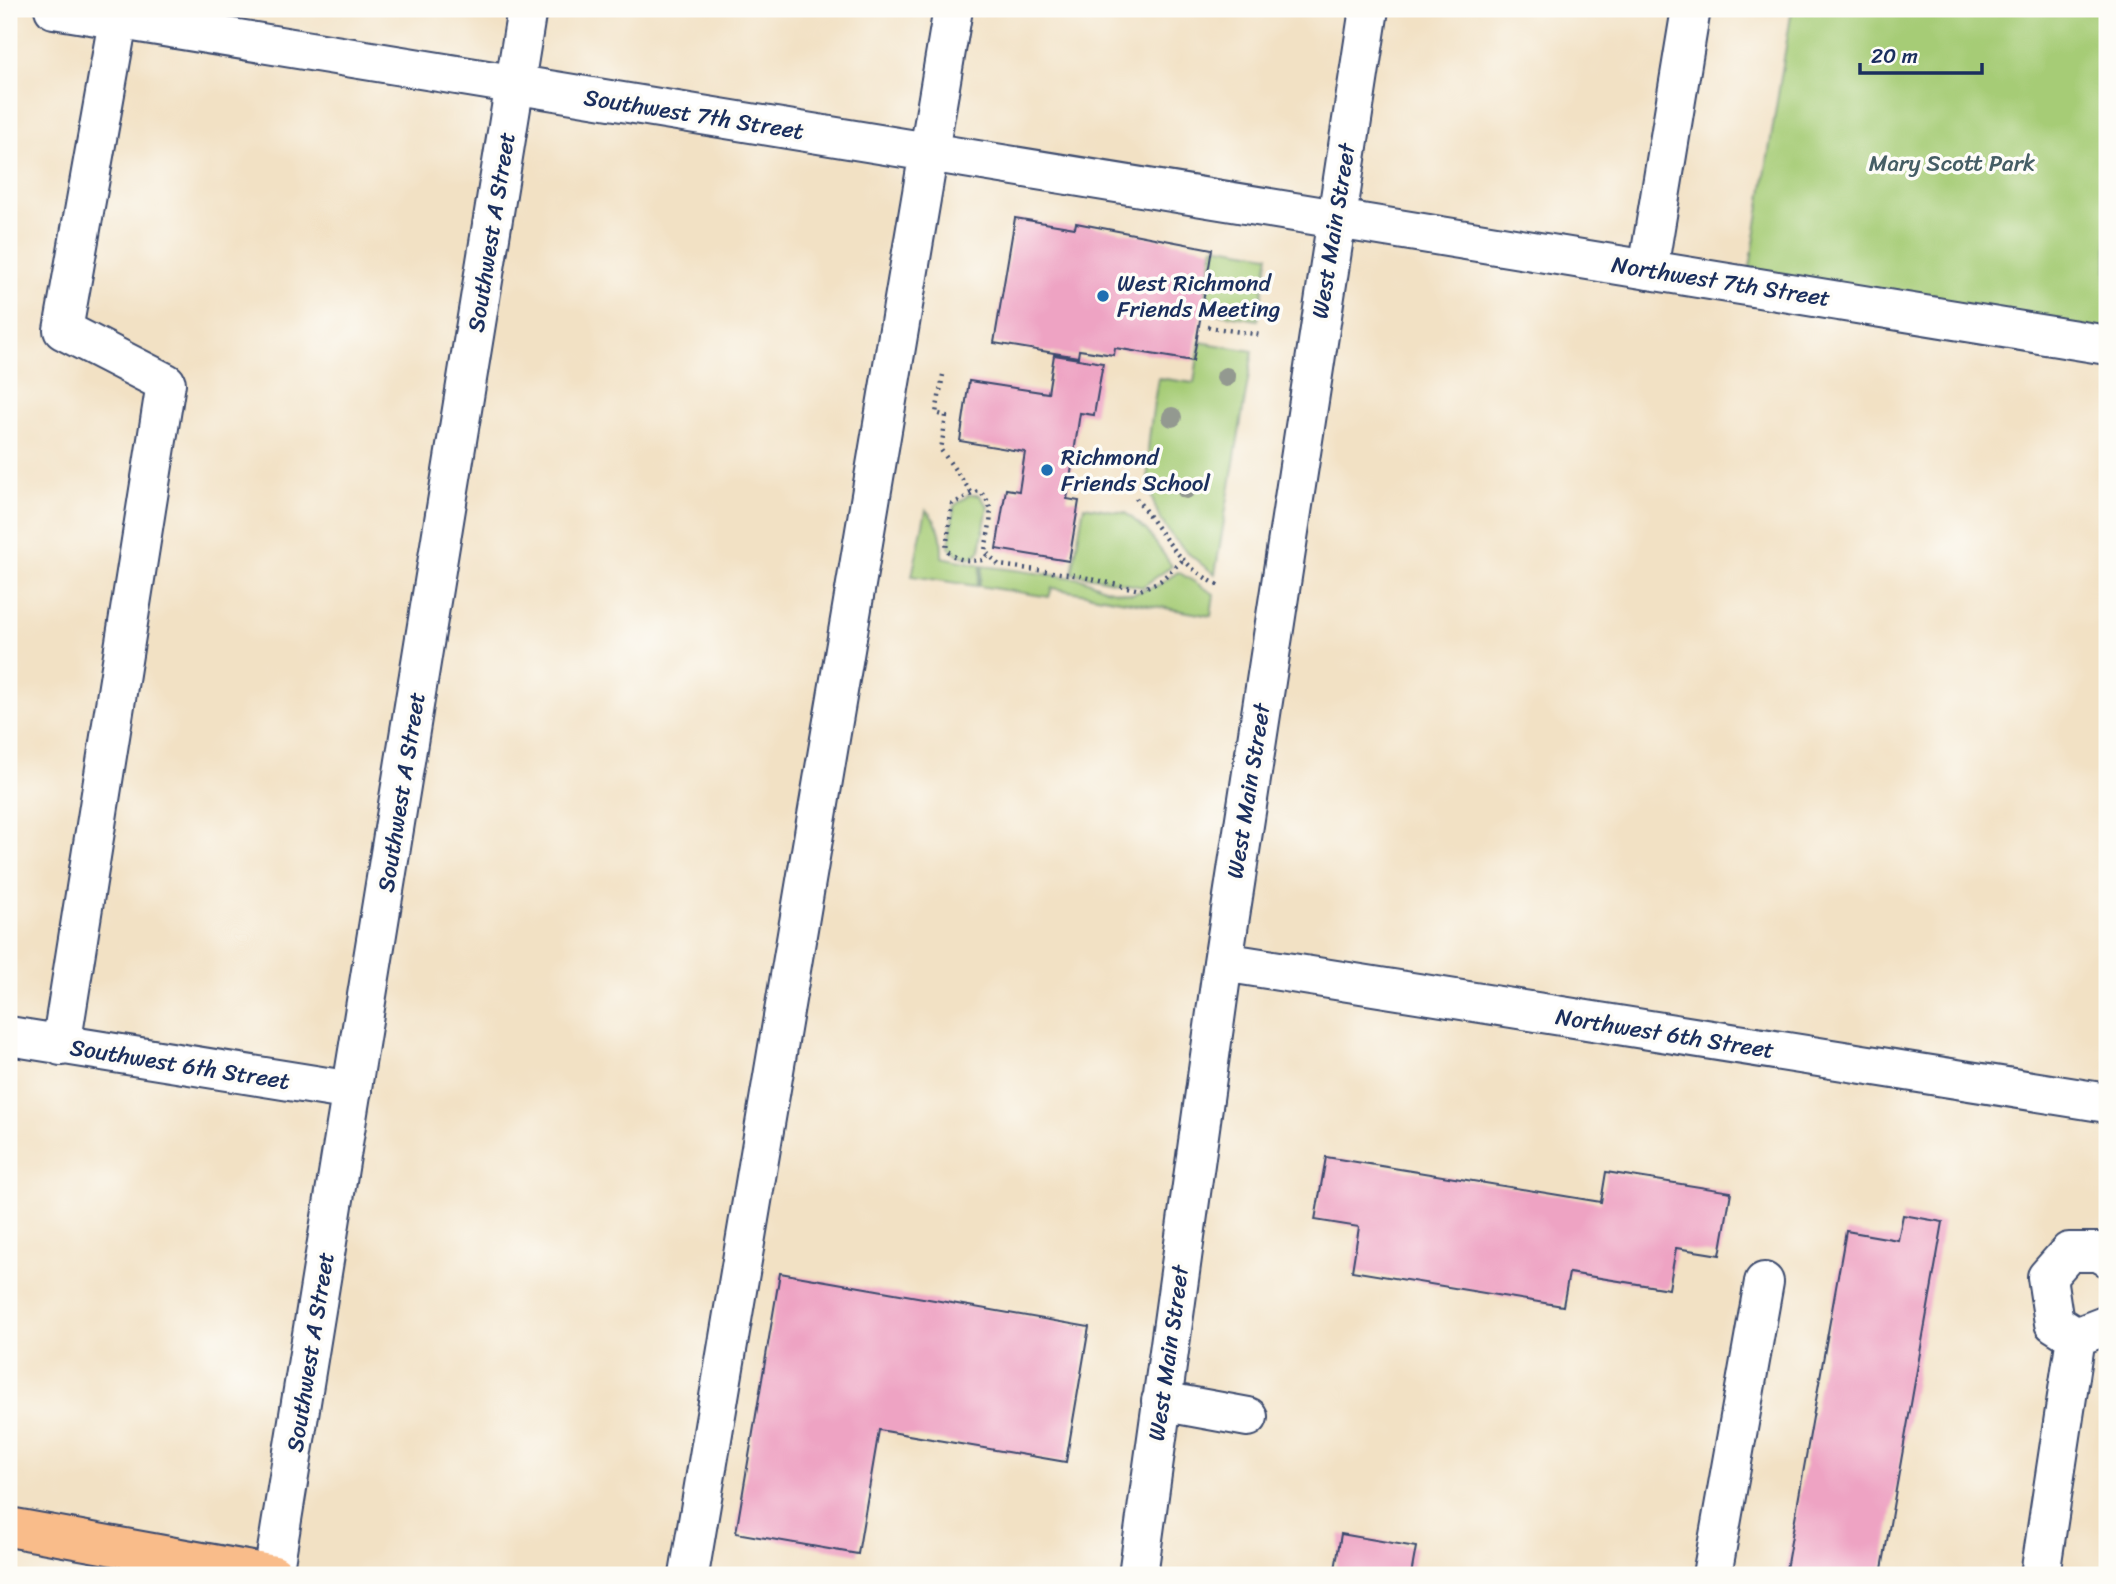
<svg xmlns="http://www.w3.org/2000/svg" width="2116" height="1584" viewBox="0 0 2116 1584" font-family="Sriracha,sans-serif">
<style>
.green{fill:#a6cc76;stroke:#607e6a;stroke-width:2}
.building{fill:#eea3c3}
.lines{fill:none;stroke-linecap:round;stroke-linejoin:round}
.minor-casing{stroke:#3b4a6d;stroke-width:42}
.major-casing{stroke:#3b4a6d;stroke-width:42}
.path{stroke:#3b4a6d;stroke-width:4.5;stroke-dasharray:2 5;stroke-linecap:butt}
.minor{stroke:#fff;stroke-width:38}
.major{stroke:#f9bc8a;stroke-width:38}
.tree{fill:#939990}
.poi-dot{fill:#1f6fb2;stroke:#fdfcf7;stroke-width:2.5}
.labels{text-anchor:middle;stroke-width:7;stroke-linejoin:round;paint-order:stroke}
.street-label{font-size:23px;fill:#1b2f5e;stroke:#fdfcf7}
.park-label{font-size:23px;fill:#455e65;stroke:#fdfcf7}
.poi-label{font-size:23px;fill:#1b2f5e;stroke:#fdfcf7;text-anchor:start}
</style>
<rect width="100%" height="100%" fill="#fdfcf7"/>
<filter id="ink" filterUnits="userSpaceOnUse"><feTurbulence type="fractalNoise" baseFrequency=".0143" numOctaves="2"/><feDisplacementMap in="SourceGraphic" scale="14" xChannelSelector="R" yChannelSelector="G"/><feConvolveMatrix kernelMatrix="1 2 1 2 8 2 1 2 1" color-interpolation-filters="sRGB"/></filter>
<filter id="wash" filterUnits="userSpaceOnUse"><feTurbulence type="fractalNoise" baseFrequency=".00686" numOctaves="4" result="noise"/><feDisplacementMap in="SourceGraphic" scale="28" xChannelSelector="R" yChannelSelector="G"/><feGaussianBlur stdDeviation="1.57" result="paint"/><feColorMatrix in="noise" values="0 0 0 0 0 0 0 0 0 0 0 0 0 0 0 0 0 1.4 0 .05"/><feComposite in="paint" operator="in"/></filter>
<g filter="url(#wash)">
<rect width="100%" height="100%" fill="#f2e1c4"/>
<path class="green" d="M1792,9h315v336l-360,-59z
M1214,246l55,9 -11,65 -55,-9z
M1200,342l53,9 -38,223c-84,-57 -71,-108 -57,-196l36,5z
M969,495h10l9,11 -8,44 -6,7c-11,1 -18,-2 -25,-10l5,-41z
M1084,506l42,7 21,18 25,35 -30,21 -70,-14z
M926,510c15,16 16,26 16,47l39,8 -4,21 -65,-10z
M983,566l100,13 23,10 26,5 27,-9 19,-13 36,22 -3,22 -159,-28 -3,9 -70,-11z"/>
<g id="blocks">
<path class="building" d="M1015,218l60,10 1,-5 136,26 -19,112 -78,-13 -1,7 -35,-5 -1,7 -84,-14z
M1054,355l49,8 -9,52 -14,-2 -13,86 12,2 -10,60 -73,-12 10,-60 13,2 6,-39 -65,-11 9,-60 79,12z
M1326,1157l275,45 5,-30 125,20 -11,63 -44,-7 -7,41 -100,-16 -6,33 -211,-35 7,-44 -44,-7z
M1903,1215l40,7 -62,353h-96l61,-344 52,9z
M780,1273l309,54 -23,135 -187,-32 -21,124 -122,-21z
M1341,1534l75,13 -5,28h-77z"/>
</g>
</g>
<g filter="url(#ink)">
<use href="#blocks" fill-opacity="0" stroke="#3b4a6d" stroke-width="2"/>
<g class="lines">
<g class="minor-casing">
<path id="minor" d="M54,9l2053,336
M1648,270l43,-261
M1223,962l884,141
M9,1036l343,55
M61,1046l105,-663 -103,-53 57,-321
M2076,1337l-22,-14 -7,-46 22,-25h29l9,5
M2076,1337l31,-12
M1161,1401l87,16
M273,1575l254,-1566
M689,1575l264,-1566
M1138,1575l85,-613 146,-953
M1712,1575l52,-293
M2040,1575l36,-238"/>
</g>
<g class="major-casing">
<path id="major" d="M9,1527l265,48"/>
</g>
<path class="path" d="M1208,327l53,8
M943,375l-7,38 10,3 -5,34 30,42
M1136,498c25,33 45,71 85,88
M987,555l-4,5c-15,1 -27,1 -37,-11l6,-45 26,-13c21,14 10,38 7,60l14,14 76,10 65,15 20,-9 23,-21"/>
<use href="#minor" class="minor"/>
<use href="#major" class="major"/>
</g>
<g class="tree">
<circle cx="1226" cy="377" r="10"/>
<circle cx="1172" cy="417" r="10"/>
<circle cx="1186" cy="489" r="10"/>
</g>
</g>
<g class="poi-dot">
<circle cx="1103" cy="296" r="7"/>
<circle cx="1047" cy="470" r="7"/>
</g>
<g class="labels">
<g class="street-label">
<text transform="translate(694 114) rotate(9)" y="8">Southwest 7th Street</text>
<text transform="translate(1333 231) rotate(-81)" y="8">West Main Street</text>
<text transform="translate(491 232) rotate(-81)" y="8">Southwest A Street</text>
<text transform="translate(1721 281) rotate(9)" y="8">Northwest 7th Street</text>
<text transform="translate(1248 791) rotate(-81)" y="8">West Main Street</text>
<text transform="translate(401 792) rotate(-81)" y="8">Southwest A Street</text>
<text transform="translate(1665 1033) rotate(9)" y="8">Northwest 6th Street</text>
<text transform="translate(180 1064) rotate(9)" y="8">Southwest 6th Street</text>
<text transform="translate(310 1352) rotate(-81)" y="8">Southwest A Street</text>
<text transform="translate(1168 1353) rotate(-82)" y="8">West Main Street</text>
</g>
<g class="park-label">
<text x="1952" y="171">Mary Scott Park</text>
</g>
<g class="poi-label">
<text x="1117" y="291">West Richmond<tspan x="1117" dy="26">Friends Meeting</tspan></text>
<text x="1061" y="465">Richmond<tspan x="1061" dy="26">Friends School</tspan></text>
</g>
</g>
<rect width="2116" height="1584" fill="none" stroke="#fdfcf7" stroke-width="35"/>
<path d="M1860 63v10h122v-10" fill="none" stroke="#1b2f5e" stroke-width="3.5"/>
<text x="1871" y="63" font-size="21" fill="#1b2f5e" stroke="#fdfcf7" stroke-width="5" paint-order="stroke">20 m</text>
</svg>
